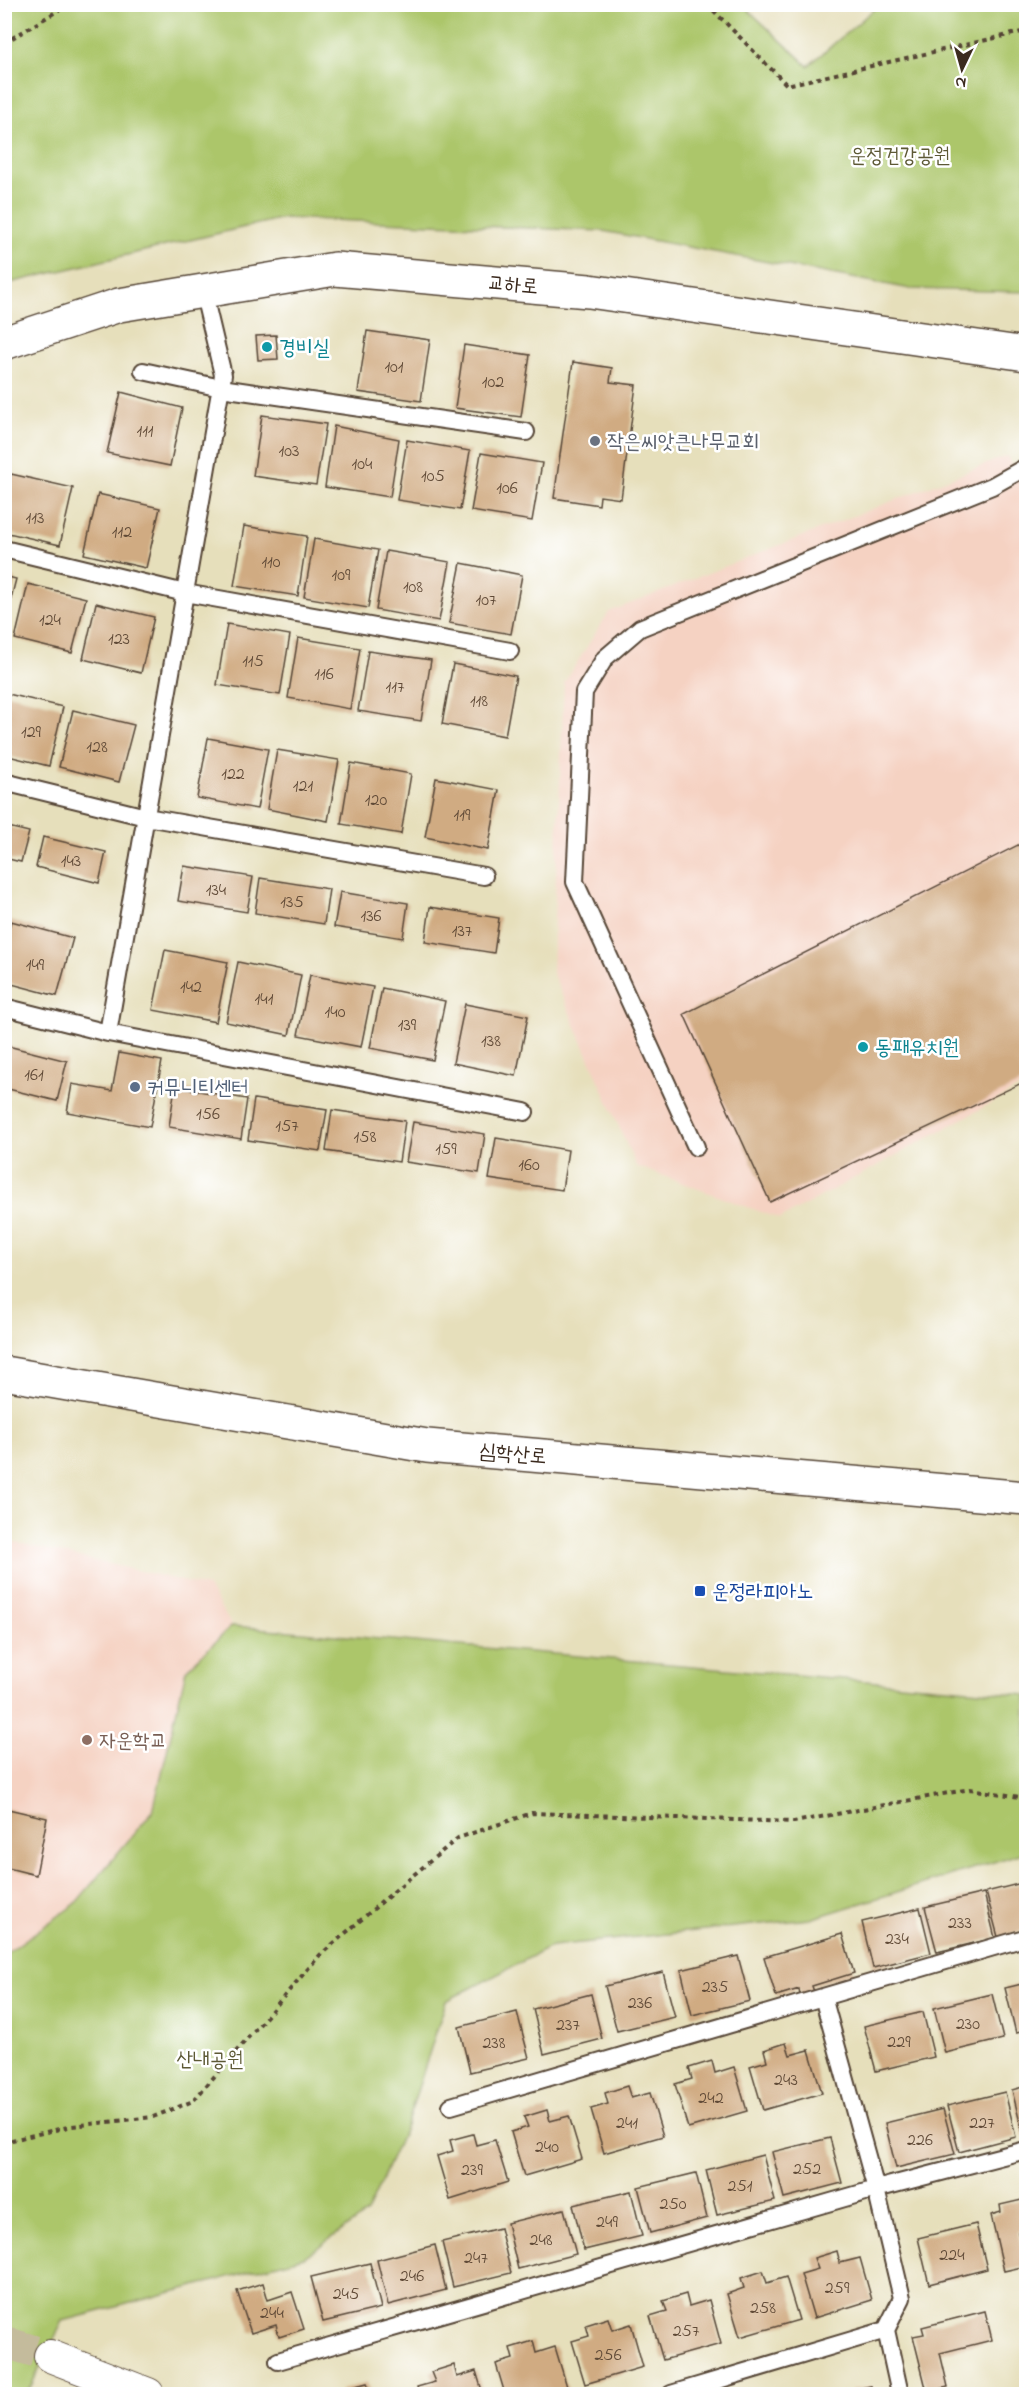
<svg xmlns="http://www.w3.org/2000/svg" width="1031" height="2399" viewBox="0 0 1031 2399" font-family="'Indie Flower','Poor Story',sans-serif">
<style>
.built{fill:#f5d2c2}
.green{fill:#acc66b;stroke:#747844;stroke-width:1.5}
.building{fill:#d0ab82}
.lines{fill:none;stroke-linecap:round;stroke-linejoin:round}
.minor-tunnel{stroke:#c4bb9c;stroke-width:32;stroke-dasharray:32 16;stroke-linecap:butt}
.service-casing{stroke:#554536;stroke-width:20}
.minor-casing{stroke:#554536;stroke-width:34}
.tertiary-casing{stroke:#554536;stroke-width:36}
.path{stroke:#554536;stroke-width:4;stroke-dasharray:4.5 4.5;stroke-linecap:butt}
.service{stroke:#fff;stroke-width:16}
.minor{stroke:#fff;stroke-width:32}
.tertiary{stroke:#fff;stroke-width:33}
.culture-dot{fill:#0f9aa8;stroke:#fff;stroke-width:2}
.worship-dot{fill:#6b7280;stroke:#fff;stroke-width:2}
.service-dot{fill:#5c6f8a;stroke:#fff;stroke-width:2}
.transit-dot{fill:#1a4fb4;stroke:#fff;stroke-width:2}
.education-dot{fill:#8d6e63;stroke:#fff;stroke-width:2}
.labels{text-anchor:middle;stroke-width:5;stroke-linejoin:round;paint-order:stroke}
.number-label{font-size:18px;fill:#604a37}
.park-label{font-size:21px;fill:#5d5935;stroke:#fff}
.street-label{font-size:21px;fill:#3b2a1e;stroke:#fff}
.culture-label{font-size:21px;fill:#0d838f;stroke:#fff;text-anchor:start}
.worship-label{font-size:21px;fill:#5b616d;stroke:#fff;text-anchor:start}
.service-label{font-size:21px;fill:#4e5e75;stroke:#fff;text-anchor:start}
.transit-label{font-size:21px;fill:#164399;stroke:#fff;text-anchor:start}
.education-label{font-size:21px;fill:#785e54;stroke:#fff;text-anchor:start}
</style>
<rect width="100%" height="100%" fill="#fff"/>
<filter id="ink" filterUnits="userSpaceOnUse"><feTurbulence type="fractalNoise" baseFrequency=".0167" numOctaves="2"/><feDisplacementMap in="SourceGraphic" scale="12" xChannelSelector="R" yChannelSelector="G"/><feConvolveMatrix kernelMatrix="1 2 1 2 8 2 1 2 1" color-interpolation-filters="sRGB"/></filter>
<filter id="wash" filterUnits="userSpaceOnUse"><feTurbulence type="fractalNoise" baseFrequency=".008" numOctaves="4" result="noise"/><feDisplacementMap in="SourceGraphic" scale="24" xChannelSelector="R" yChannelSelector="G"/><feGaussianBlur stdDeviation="1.35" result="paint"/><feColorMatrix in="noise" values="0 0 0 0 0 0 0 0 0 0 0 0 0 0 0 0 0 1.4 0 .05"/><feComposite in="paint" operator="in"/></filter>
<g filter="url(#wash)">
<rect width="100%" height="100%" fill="#e6dfbb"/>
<path class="built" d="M1007,456l19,39v589l-246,135 -144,-53 -84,-194 12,-289 45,-71z
M5,1540l203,47 24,39 -46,44 -33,141 -78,93 -70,51z"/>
<path class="green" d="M5,4l738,1 65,61 71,-61h147v287l-115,-3 -308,-58 -320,-13 -278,66z
M232,1626l794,69v157l-216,67 -258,27 -106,55 -40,125 -39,87 -63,44 -241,64 -36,73h-22l-1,-439 71,-51 78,-93 33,-141z"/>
<g id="blocks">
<path class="building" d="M367,331l63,9 -9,61 -63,-9z
M276,335l2,24 -20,1 -2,-24z
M464,345l66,10 -9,62 -66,-9z
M573,362l39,6 -2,14 26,3 -15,114 -21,-3 -1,9 -45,-7z
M121,392l61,16 -12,58 -63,-13z
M262,415l64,9 -10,61 -63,-9z
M334,426l65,13 -9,58 -65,-10z
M407,440l63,11 -10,59 -63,-10z
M481,453l61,10 -10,58 -61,-10z
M11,474l62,14 -13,57 -56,-13v-29z
M98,494l62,14 -14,60 -62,-14z
M244,526l63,10 -9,60 -64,-10z
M314,539l64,11 -10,58 -64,-11z
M386,551l64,11 -11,59 -63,-11z
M461,563l61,12 -11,59 -62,-11z
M4,576l12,3 -11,43h-1z
M28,584l58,14 -14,55 -57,-14z
M96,603l58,14 -13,56 -58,-14z
M227,624l63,11 -10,60 -63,-10z
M298,638l62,10 -10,61 -62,-11z
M368,651l63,9 -10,61 -63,-10z
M453,664l63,12 -11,60 -63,-12z
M4,693l59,14 -14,59 -45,-11z
M73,710l61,15 -15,57 -60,-15z
M208,738l60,11 -11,60 -60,-11z
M277,750l62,10 -11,61 -61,-12z
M351,763l60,11 -10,60 -60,-10z
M436,778l63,12 -11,60 -63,-13z
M4,826l25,6 -8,30 -17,-4z
M43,837l63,15 -7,31 -63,-16z
M1026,841v240l-256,121 -86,-188z
M184,866l69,11 -6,35 -69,-11z
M260,878l69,11 -5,35 -69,-11z
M340,892l68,11 -5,35 -69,-11z
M430,907l69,11 -5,35 -69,-11z
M11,921l62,17 -16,58 -53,-14v-37z
M165,950l63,12 -12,60 -63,-12z
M238,962l63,13 -12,60 -63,-13z
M310,975l63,12 -12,60 -63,-12z
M382,988l63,13 -12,59 -63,-12z
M465,1004l63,12 -12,60 -63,-13z
M4,1045l63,16 -10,40 -53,-13z
M119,1053l43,8 -12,66 -83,-15 5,-28 40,7z
M175,1087l72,12 -6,40 -72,-12z
M254,1099l73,11 -7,41 -72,-11z
M332,1110l73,11 -6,41 -73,-11z
M413,1122l72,12 -6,39 -73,-11z
M496,1138l72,12 -6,40 -73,-11z
M4,1808l43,10 -11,57 -32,-8z
M1026,1882v48l-28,7 -12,-45z
M984,1893l11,45 -58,14 -12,-45z
M920,1908l11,45 -58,15 -11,-46z
M842,1934l12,39 -42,13 2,6 -14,4 -1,-7 -23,7 -12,-39z
M738,1956l12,45 -58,14 -11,-45z
M663,1972l12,45 -58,14 -12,-45z
M1026,1983v48l-10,2 -11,-45z
M591,1994l11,45 -58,15 -11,-45z
M992,1994l11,45 -58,14 -11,-45z
M517,2012l12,46 -59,14 -11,-45z
M923,2012l11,45 -58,14 -12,-45z
M786,2043l4,12 19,-5 13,43 -59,17 -13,-44 17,-5 -3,-11z
M712,2061l3,12 19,-6 13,44 -59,17 -13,-44 17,-5 -3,-11z
M627,2086l4,12 19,-5 13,43 -59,17 -13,-44 17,-5 -3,-11z
M1026,2086v49h-3l-11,-45z
M1005,2092l11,45 -57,15 -12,-46z
M943,2109l12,45 -59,14 -11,-45z
M547,2110l3,11 19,-5 13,43 -58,17 -13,-44 17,-5 -4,-10z
M473,2134l3,11 19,-5 13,42 -58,18 -13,-44 16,-5 -3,-11z
M830,2138l12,45 -58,15 -12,-46z
M763,2155l12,46 -58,14 -11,-45z
M696,2173l11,45 -57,15 -12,-46z
M631,2191l11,45 -58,14 -11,-45z
M1026,2199v31l-8,2 8,34 -22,5 -13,-56 10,-3 -1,-7z
M564,2209l12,45 -58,15 -11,-46z
M976,2224l11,45 -58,15 -11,-46z
M500,2228l11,45 -58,14 -11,-45z
M435,2245l11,45 -58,15 -11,-45z
M837,2251l3,12 20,-5 12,42 -58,18 -13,-44 17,-5 -4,-11z
M370,2263l11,45 -58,14 -12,-45z
M763,2271l4,12 19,-6 13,43 -59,17 -13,-43 17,-6 -3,-10z
M263,2283l5,17 24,-8 12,37 -25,8 -3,-12 -25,8 -14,-42z
M686,2294l3,12 20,-6 12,44 -58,16 -13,-44 17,-5 -4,-10z
M985,2311l7,29 -52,13 8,34 -21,5 -14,-56 11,-2 -2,-7z
M608,2318l4,12 19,-6 12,43 -58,17 -13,-43 17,-5 -3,-11z
M533,2341l3,12 19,-6 13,43 -15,4h-48l-9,-30 17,-5 -3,-11z
M454,2365l3,12 19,-6 7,23h-64l-2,-7 18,-5 -4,-10z
M367,2383l3,11h-28l-1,-4z
M871,2386l2,8h-21l-1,-4z"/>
</g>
</g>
<g filter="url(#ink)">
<use href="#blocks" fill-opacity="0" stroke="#554536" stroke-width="1.5"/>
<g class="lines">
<path class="minor-tunnel" d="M4,2342l46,14"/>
<g class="service-casing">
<path id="service" d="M143,371l78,17 305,44
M4,549l181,44 325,58
M4,782l142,35 338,59
M4,1007l104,26 417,79
M108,1033l115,-658 -20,-84
M696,1147l-121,-265 9,-190 21,-34 35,-30 352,-142 34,-19
M451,2106l570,-167
M886,2330l14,64
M278,2361l598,-172 150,-39
M671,2394l215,-64 16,-32 -26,-109 -53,-192"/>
</g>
<g class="minor-casing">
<path id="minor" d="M50,2356l98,38"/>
</g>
<g class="tertiary-casing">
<path id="tertiary" d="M4,343l115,-38 216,-36 254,22 437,63
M4,1373l423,73 599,52"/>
</g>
<path class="path" d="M707,4l80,81 235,-53 4,-4
M4,43l65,-39
M4,2146l8,-6 60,-14 81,-9 40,-16 127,-146 85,-73 53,-44 74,-25 262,9 176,-33 56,9"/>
<use href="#service" class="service"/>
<use href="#minor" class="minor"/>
<use href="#tertiary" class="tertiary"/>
</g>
</g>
<g class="culture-dot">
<circle cx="267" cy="347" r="6"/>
<circle cx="863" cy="1047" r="6"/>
</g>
<circle class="worship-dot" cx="595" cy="441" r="6"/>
<circle class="service-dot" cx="135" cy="1087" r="6"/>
<rect class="transit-dot" x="694" y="1585" width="12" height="12" rx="3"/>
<circle class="education-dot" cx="87" cy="1740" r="6"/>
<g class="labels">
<g class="number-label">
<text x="394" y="372">101</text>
<text x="493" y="387">102</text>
<text x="145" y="436">111</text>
<text x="289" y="456">103</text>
<text x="362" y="469">104</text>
<text x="433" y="481">105</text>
<text x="507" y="493">106</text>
<text x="35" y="523">113</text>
<text x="122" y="537">112</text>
<text x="271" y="567">110</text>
<text x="341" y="580">109</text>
<text x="413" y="592">108</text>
<text x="486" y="605">107</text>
<text x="50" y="625">124</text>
<text x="119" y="644">123</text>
<text x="253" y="666">115</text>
<text x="324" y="679">116</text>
<text x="395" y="692">117</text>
<text x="479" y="706">118</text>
<text x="31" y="737">129</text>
<text x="97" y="752">128</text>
<text x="233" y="779">122</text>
<text x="303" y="791">121</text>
<text x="376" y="805">120</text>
<text x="462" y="820">119</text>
<text x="71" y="866">143</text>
<text x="216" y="895">134</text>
<text x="292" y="907">135</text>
<text x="371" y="921">136</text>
<text x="462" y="936">137</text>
<text x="35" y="970">149</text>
<text x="191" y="992">142</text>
<text x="264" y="1004">141</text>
<text x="335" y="1017">140</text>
<text x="407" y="1030">139</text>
<text x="491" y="1046">138</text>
<text x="34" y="1080">161</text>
<text x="208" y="1119">156</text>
<text x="287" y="1131">157</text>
<text x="365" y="1142">158</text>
<text x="446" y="1154">159</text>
<text x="529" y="1170">160</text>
<text x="960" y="1928">233</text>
<text x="897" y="1944">234</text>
<text x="715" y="1992">235</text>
<text x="640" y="2008">236</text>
<text x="968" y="2029">230</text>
<text x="568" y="2030">237</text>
<text x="899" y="2047">229</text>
<text x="494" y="2048">238</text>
<text x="786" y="2085">243</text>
<text x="711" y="2103">242</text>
<text x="627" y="2128">241</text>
<text x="982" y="2128">227</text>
<text x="920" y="2145">226</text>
<text x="547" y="2152">240</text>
<text x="807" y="2174">252</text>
<text x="472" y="2175">239</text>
<text x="740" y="2191">251</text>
<text x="673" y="2209">250</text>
<text x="607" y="2227">249</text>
<text x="541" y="2245">248</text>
<text x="952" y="2260">224</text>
<text x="476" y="2263">247</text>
<text x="412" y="2281">246</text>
<text x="837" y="2293">259</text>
<text x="346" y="2299">245</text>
<text x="763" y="2313">258</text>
<text x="272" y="2318">244</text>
<text x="686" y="2336">257</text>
<text x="608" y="2360">256</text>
</g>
<g class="park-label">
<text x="900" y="162">운정건강공원</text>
<text x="210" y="2066">산내공원</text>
</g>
<g class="street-label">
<text transform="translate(513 284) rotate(5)" y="7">교하로</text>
<text transform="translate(513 1453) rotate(5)" y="7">심학산로</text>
</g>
<g class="culture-label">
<text x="279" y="354">경비실</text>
<text x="875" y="1054">동패유치원</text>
</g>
<g class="worship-label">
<text x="607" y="448">작은씨앗큰나무교회</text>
</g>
<g class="service-label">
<text x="147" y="1094">커뮤니티센터</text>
</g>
<g class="transit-label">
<text x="712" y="1598">운정라피아노</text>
</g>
<g class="education-label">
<text x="99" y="1747">자운학교</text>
</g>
</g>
<rect width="1031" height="2399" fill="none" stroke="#fff" stroke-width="24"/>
<g transform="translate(962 69) rotate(185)" stroke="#ffffff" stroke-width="4.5" paint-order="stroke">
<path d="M0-4.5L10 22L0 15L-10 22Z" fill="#3b2a1e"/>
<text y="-9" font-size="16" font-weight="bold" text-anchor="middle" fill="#3b2a1e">N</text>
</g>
</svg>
